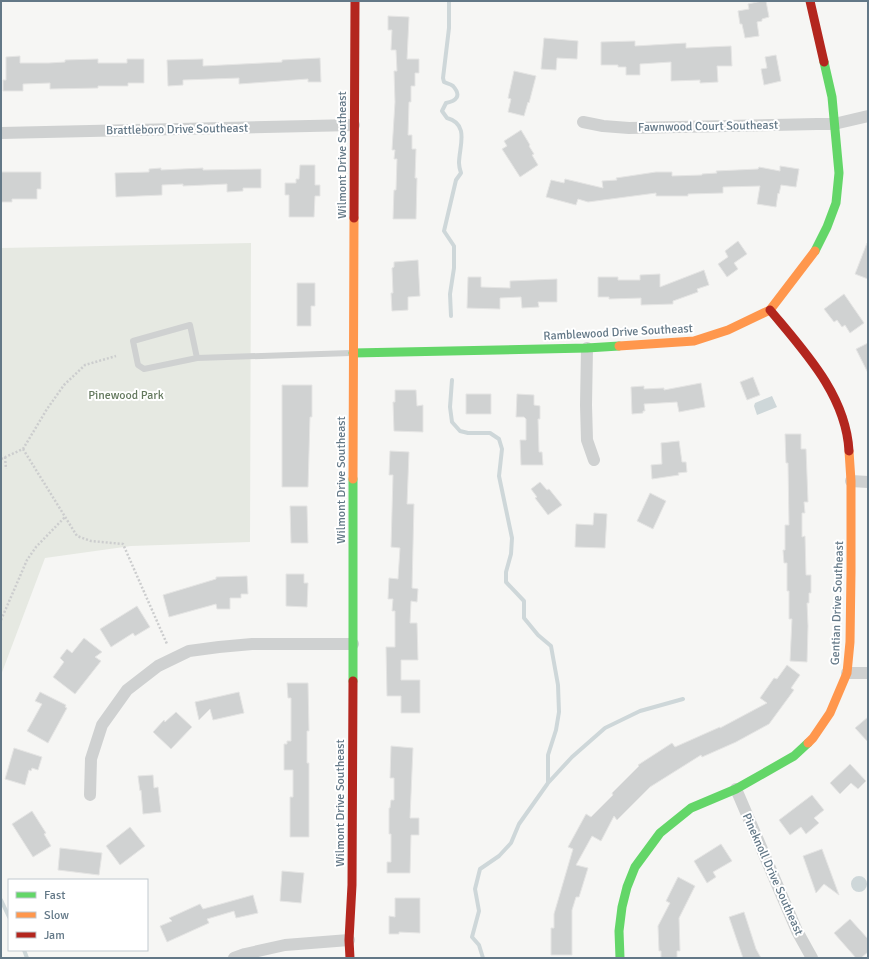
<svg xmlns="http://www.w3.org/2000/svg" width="869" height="959" viewBox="0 0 869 959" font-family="Signika,sans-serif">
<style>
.green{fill:#e6e9e2}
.water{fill:#ced7d9}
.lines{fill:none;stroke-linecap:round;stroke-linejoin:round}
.stream{stroke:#ced7d9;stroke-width:4}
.building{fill:#d0d2d2;stroke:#e5e5e4}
.path{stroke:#cccdce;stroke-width:2.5;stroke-dasharray:2 2;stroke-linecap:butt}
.lane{stroke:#cfd1d1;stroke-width:6}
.street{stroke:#cfd1d1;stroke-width:12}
.fast{stroke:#63d668;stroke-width:9}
.slow{stroke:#ff974d;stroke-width:9}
.jam{stroke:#b3261e;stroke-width:9}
.labels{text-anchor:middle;stroke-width:4;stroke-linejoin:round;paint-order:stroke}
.street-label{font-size:12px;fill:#637887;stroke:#fff}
.park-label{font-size:12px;fill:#64795e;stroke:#fff}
</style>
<rect width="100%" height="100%" fill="#f6f6f4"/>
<path class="green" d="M251,243l-1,299 -119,4 -86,12 -44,117v-427z"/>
<path class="water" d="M772,396l5,11 -20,8 -3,-9 1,-3z
M851 884a8 8 0 1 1 16 0a8 8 0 1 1-16 0Z"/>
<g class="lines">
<path class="stream" d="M449,1v27l-6,50 1,4c2,1 7,2 9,4 9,10 3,15 -7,17l-4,8 5,7c23,6 12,29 12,45 0,3 1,7 2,10l-5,7 -12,51 10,15v22l-4,26 1,22
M452,380l-2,27 2,15 8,9 8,2h22l9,6 3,10 -3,27 13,62 -1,16 -5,18v10l18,19v17l14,17 13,11 7,39 1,27 -3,18 -8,25v28
M1,900l8,17
M24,950l3,8
M483,958l-4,-13 -7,-8 7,-26 -4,-22 5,-20 19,-13 12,-13 8,-19 29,-41 24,-26 33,-29 35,-17 43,-12"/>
</g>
<path class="building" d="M762,1h4l3,16 -7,2v2l-5,1 2,14 -14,2 -3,-14h-2l-2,-13 11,-2 -1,-5z
M388,16l21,1 -2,42h12v14h-4v13h-4v16h-2l-1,33h4v14h4l-1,29h2l-1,41h-23l1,-29h2l1,-31h-3l1,-9h-3l3,-48 -1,-31h3l-1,-21h-5l1,-20h-4z
M544,38l34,3 -1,18 -20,-1 -1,12 -15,-1z
M635,41v5l51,-3v5l45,-2 1,20h-15l1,16 -18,1v-3l-29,1v-19l-31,2v11h-14v-8h-8v-2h-17v-23z
M776,55l5,26 -17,4 -3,-16 6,-1 -2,-11z
M20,56v7h29l16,-1v-2l33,-1v4h29v-4h17v24h-16v3h-30v2l-48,1v-6l-27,1v7h-20v-11h3v-23z
M320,58l1,24h-13v-3l-69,5v-6l-56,2v5l-15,1 -1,-26 36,-1v7l79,-4v-2z
M514,71l22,5 -7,27 -1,-1 -4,14 -16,-4 3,-13 -3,-1z
M521,130l9,15 -1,1 5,8 -2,1 6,10 -18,12 -18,-28 5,-3 -3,-5z
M300,165h15v20h5v11h-5l-1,21h-25v-22h-4v-12h11v-4h3z
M780,166l19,3 -3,18 -15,-2 -2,9 -1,-1 -2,14 -19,-3 3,-18 -37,1v6l-35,1v2h-32v-3l-68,9 -10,-3 -2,6 -30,-8 5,-17 13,3 1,-4 38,9 -1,-7 15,-1 -1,-2 40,-6h16v4l30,-1v-1l15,-1 -1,-2 42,-2 1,-2 21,4z
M161,168v2l42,-2v2l58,-1v19h-18v3l-16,1v-8l-44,2v-2l-21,1v10l-46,2 -1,-24 34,-1v-3z
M1,172h40v17h-4v10h-25v3h-11z
M738,241l9,13 -13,9 4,6 -11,8 -9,-13 10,-7 -3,-6z
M867,243l1,1v35l-13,-5z
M418,260l2,36 -12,1v13l-16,1 -1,-18h2l-1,-25 2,-1v-5z
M704,270l5,15 -12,4 1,3 -25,9v3l-32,1v-7l-32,1v-2h-11v-20h20v3h22v-5l20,-1v13z
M468,277h13v10l29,1v-7l47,-2v23h-19l1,5 -17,1 -1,-11 -21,1v11l-33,-1z
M297,283h18v23h-4v20h-14z
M844,294l20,29 -14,10 -5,-8 -3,2 -5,-7 -3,2 -10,-13z
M868,343v30l-12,-24z
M753,377l7,18 -13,5 -7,-18z
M701,383l4,24 -26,5 -2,-10 -33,2 1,7h-2v2l-11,1 -1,-27 13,-1v3l20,-1v2z
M282,385h30v32h-2l-2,70h-26z
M395,390h21l1,16 6,-1v27l-29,-1 -1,-29h2z
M466,394h25v20h-25z
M517,394l17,1v10l6,1v13h-2l1,33h3l1,13h-22l-1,-25h6v-21l-2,-2h-8z
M785,434h16v15h5l2,53h-4l1,11h-3v24l3,-1 1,39h5v18h-2v10h-2l1,23 -1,36 -17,-1 2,-42h-3v-28h-2v-28h-3l-1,-13h2v-25h4l-1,-62h-2z
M679,441l3,21h4l1,10 -9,1 1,2 -27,4 -1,-14 11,-1 -1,-21z
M390,451l19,1 -2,52h7l-2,84 6,1 -1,13 -6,-1 -1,22h7l1,37h-17v20h19v33h-19v-17h-14l-1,-49h9v-36h-3l1,-12h-5l1,-21 9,1 2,-31 -9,-1 2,-72h-4z
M540,482l7,8 2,-1 13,16 -14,10 -13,-17 2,-1 -6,-8z
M650,493l16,8 -13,28 -16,-8z
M290,506h17l1,37h-17z
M594,513l13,1 -2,34 -30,-1 1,-23 17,1z
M286,574h18v9h4l-1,24 -21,-1z
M247,576l1,18h-7v4h-11v11h-13l-1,-5 -47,13 -6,-22 53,-16v-2z
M137,606l13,21 -15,9 -2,-3 -22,14 -11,-18z
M84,638l18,14 -7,5 6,4 -26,33 -22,-17 11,-15 -4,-4 7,-9 5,4z
M787,665l13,10 -9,13 3,2 -25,34 -33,18 -34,15 -1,-2 -51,32 -33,33 -3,-4 -13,25 -9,-5 -16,29 12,3 -9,29h-3l-4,13v45h-21v-27h3v-14l19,-65 -5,-2 18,-33 5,3 22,-22 -1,-2 27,-27 -1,-1 34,-22 3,4 45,-20v1l47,-25 -7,-5 14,-20 3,1z
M287,683h21l1,48h-2v32h2v74h-19v-40h3v-27h-9v-26h3v-3h4v-43h-3z
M40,692l26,13 -1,2 2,1 -19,35 -21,-12 15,-27 -7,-3z
M239,692l5,21 -31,7 -3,-11 -11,11 -4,-18z
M176,712l16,15 -21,22 -18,-17 11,-12 1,2z
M868,717v25l-13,-14z
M391,746l22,2 -3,70h9v17h-8l-1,38h-23v-11h4v-28h-2v-26h1l1,-8h3v-22h-4z
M14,748l28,9 -4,13 -6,-2 -1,3 -2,-1 -4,15 -20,-6z
M850,764l16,17 -8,8 -7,-6 -11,11 -10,-11z
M153,775l1,13 4,-1 3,25 -18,2 -2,-24 -1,1 -2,-15z
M812,795l12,15 -10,8 5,5 -13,11 -5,-7 -11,8 -11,-15z
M32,811l14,22 -2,1 7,12 -18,11 -21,-33z
M130,827l15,19 -25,19 -14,-19z
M721,844l11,17 -19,11 3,5 -9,6 -13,-22z
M60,848l42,5 -3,22 -41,-5z
M822,849l17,46 -15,-11 -8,9 -13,-37z
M282,871l22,2 -3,30 -21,-2z
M678,877l17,9 -16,32 1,33h-3v7h-16v-7h-2l-1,-25 12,-23 -4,-2z
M253,895l5,18 -22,5 -2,-7 -27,8 2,4 -42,19 -7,-16 12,-5 -3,-3 31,-14 3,5z
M395,898h25v35l-21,-1v2h-10v-18l6,1z
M744,912l12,37 5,9h-18l-14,-41z
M850,919l18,20v13l-7,6h-5l-22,-25z"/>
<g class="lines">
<path class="path" d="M23,449l54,87 14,5 32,3 44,100
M5,457l1,12
M1,459l22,-10 24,-40 17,-24 21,-20 31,-9
M1,620l26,-60 9,-13 29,-30"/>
<path class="lane" d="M197,358l-7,-33 -57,16 5,24 6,4 53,-11 154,-5"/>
<path class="street" d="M583,122l20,4 26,2 188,-4h17l34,-8
M1,133l353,-8
M587,348l-1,57 1,35 7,20
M851,481l17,1
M847,673h21
M736,789l61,142 15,27
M90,795l1,-36 11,-34 25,-35 31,-24 31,-15 30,-4 33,-3h101
M234,958l11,-4 40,-9 64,-5"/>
<path class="fast" d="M815,251l12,-24 9,-24 3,-30 -7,-76 -8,-35
M353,353l234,-5 32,-2
M353,681v-202
M620,958l-1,-27 3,-24 5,-20 8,-20 25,-34 31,-25 45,-19 58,-33 14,-13"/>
<path class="slow" d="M619,346l75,-5 34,-11 42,-20 45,-59
M353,479l1,-261
M808,743l5,-5 17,-25 17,-40 3,-31 1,-70v-91l-2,-30"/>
<path class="jam" d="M810,1l14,61
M354,218l1,-217
M770,310c34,41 76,85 79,141
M350,958l-1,-18 3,-55 1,-204"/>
</g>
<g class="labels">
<g class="street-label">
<text transform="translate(708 126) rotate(-1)" y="4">Fawnwood Court Southeast</text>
<text transform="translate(177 129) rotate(-1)" y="4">Brattleboro Drive Southeast</text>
<text transform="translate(342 155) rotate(-90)" y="4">Wilmont Drive Southeast</text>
<text transform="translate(618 332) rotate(-3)" y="4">Ramblewood Drive Southeast</text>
<text transform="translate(341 480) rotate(-90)" y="4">Wilmont Drive Southeast</text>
<text transform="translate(837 603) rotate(-88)" y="4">Gentian Drive Southeast</text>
<text transform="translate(340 803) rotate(-90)" y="4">Wilmont Drive Southeast</text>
<text transform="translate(773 874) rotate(66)" y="4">Pineknoll Drive Southeast</text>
</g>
<g class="park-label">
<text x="126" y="399">Pinewood Park</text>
</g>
</g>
<rect width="869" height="959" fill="none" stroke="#637887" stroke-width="4"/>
<rect x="8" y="879" width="140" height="72" fill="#ffffff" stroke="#c1c9cf"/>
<rect x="16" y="892" width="20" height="6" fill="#63d668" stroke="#c1c9cf"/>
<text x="44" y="899" font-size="12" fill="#637887">Fast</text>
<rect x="16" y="912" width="20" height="6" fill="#ff974d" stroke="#c1c9cf"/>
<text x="44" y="919" font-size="12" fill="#637887">Slow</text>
<rect x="16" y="932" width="20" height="6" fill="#b3261e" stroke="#c1c9cf"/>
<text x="44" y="939" font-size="12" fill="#637887">Jam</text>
</svg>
